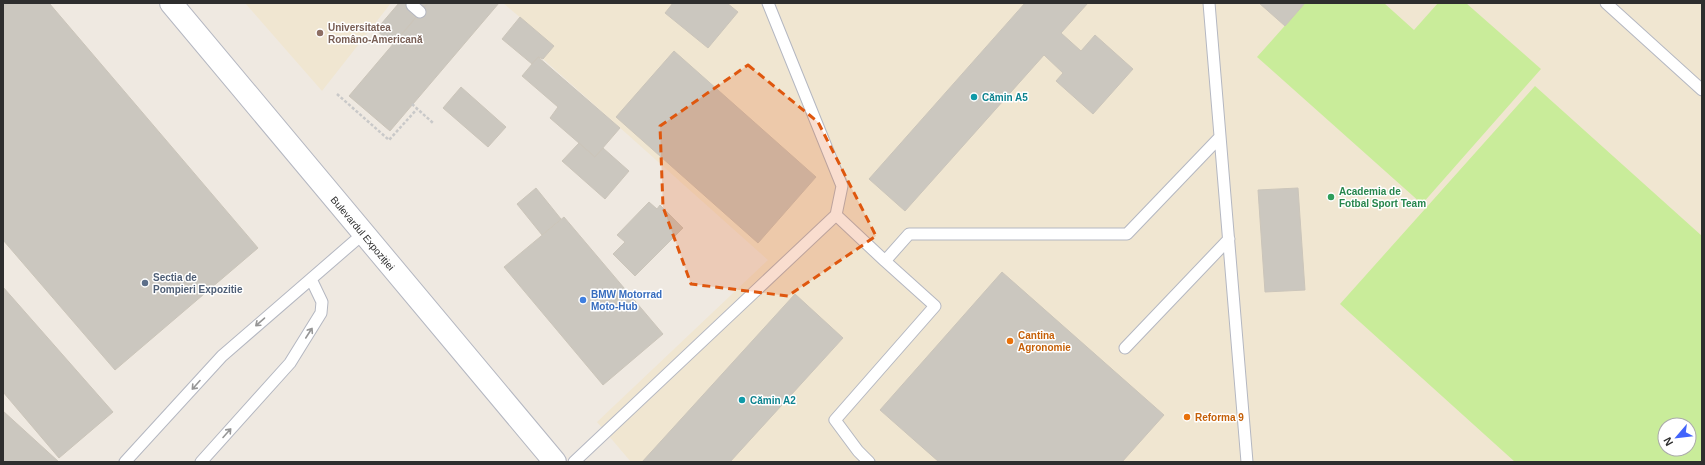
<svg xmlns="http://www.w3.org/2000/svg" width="1705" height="465" viewBox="0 0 1705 465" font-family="Helvetica,sans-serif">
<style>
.education{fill:#f0e6d1;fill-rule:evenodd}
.pitch{fill:#c9ec9a;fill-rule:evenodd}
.building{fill:#cbc7bf;stroke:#cbc5ba}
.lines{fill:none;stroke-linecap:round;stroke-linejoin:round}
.lane-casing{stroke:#b4b7c1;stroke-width:13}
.secondary-casing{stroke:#b4b7c1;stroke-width:24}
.path{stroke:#c9c9c9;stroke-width:2.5;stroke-dasharray:3 2;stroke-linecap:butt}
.lane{stroke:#fff;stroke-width:11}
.secondary{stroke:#fff;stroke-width:22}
.oneway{stroke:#969696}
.marked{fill:#df570e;fill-opacity:0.2;stroke:#df570e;stroke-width:3;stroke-dasharray:8 5;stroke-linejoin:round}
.education-dot{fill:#8d6e63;stroke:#fff;stroke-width:1.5}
.culture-dot{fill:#0f9aa8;stroke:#fff;stroke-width:1.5}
.leisure-dot{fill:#2e9e5b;stroke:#fff;stroke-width:1.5}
.service-dot{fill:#5c6f8a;stroke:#fff;stroke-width:1.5}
.shop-dot{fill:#3f7fe0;stroke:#fff;stroke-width:1.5}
.food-dot{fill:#e8710a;stroke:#fff;stroke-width:1.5}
.labels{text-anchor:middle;stroke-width:3;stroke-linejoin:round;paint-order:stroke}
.education-label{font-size:10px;font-weight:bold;fill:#785e54;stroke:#fff;text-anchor:start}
.culture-label{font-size:10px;font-weight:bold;fill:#0d838f;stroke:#fff;text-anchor:start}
.leisure-label{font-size:10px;font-weight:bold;fill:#27864d;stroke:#fff;text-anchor:start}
.street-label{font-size:10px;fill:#2e2e2e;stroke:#fff}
.service-label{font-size:10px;font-weight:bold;fill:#4e5e75;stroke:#fff;text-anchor:start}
.shop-label{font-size:10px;font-weight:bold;fill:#366cbe;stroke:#fff;text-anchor:start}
.food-label{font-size:10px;font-weight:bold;fill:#c56008;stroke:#fff;text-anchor:start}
</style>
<rect width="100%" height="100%" fill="#efe9e1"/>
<path class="education" d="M245,3h146l-69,88z
M503,3h1199v459h-1071l-34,-40 171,-162 -225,-201 11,-13zM1665,425h24v24h-24z"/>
<path class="pitch" d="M1305,3h79l30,27 24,-27h28l75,66 -119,135 -165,-147z
M1535,86l167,150v226h-187l-175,-158zM1665,425h24v24h-24z"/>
<path class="building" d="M3,3h46l209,245 -143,122 -112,-130z
M399,3h29l-35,42 -17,-15z
M428,3h71l-109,128 -41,-35z
M673,3h54l11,9 -30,36 -43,-35z
M1025,3h63l-27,30 20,18 14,-16 38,34 -40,45 -37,-33 7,-8 -19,-18 -139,156 -36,-32z
M1259,3h46l-20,23z
M520,17l34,29 -11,13 -5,-2 -6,7 -30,-25z
M674,51l142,126 -58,66 -142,-126z
M538,57l82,71 -25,29 -45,-39 8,-11 -36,-31z
M461,87l45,40 -18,20 -45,-39z
M579,143l16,14 8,-9 26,23 -24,28 -43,-38z
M536,188l25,31 -19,16 -25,-31z
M1298,188l7,102 -40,2 -7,-102z
M649,202l8,7 3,-4 23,23 -48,48 -22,-22 12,-12 -8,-7z
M564,217l99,117 -60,51 -99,-118z
M1002,272l162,143 -42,47h-183l-59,-52z
M3,287l110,125 -54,46 -56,-66z
M795,294l48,44 -113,124h-88z
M3,411l56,51h-56z"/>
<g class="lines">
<g class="lane-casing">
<path id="lane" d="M768,3l74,183 -6,29
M1209,3l38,459
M1606,3l96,87
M412,5l8,7
M1125,348l104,-109
M125,462l97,-106 142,-123
M201,462l89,-99 31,-50 1,-11 -11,-23
M574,462l262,-247 49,46 24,-27h218l93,-97
M869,462l-11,-11 -23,-31 100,-114 -50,-45"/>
</g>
<g class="secondary-casing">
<path id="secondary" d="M171,3l384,459"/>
</g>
<path class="path" d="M337,94l52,46 28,-31
M412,104l21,19"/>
<use href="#lane" class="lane"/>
<use href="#secondary" class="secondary"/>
</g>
<defs><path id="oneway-shaft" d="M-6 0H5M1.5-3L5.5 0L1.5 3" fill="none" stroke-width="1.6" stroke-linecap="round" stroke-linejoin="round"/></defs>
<g class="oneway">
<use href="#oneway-shaft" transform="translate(260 322) rotate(139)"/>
<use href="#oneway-shaft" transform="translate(309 333) rotate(-57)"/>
<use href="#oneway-shaft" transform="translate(196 385) rotate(132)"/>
<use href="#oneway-shaft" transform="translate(227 433) rotate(-48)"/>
</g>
<path class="marked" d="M748,65l70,57 58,114 -88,60 -97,-12 -28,-77 -3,-81z"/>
<circle class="education-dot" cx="320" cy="33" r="4"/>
<g class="culture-dot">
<circle cx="974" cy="97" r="4"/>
<circle cx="742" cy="400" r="4"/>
</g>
<circle class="leisure-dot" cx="1331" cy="197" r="4"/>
<circle class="service-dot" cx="145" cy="283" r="4"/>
<circle class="shop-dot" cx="583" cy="300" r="4"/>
<g class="food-dot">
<circle cx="1010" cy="341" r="4"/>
<circle cx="1187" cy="417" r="4"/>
</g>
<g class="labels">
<g class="education-label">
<text x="328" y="31">Universitatea<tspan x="328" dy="12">Româno-Americană</tspan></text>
</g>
<g class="culture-label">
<text x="982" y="101">Cămin A5</text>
<text x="750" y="404">Cămin A2</text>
</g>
<g class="leisure-label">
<text x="1339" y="195">Academia de<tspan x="1339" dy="12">Fotbal Sport Team</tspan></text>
</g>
<g class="street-label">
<text transform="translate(363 233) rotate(50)" y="4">Bulevardul Expoziției</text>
</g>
<g class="service-label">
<text x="153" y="281">Sectia de<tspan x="153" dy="12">Pompieri Expozitie</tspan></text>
</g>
<g class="shop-label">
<text x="591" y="298">BMW Motorrad<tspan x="591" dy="12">Moto-Hub</tspan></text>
</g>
<g class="food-label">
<text x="1018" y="339">Cantina<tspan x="1018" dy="12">Agronomie</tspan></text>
<text x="1195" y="421">Reforma 9</text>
</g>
</g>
<rect width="1705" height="465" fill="none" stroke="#2e2e2e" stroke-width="8"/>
<g transform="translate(1677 437) rotate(242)"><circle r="19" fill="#ffffff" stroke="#ababab"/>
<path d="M0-3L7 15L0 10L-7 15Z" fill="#4264fb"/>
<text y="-6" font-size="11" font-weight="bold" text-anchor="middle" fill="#2e2e2e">N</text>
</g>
</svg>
